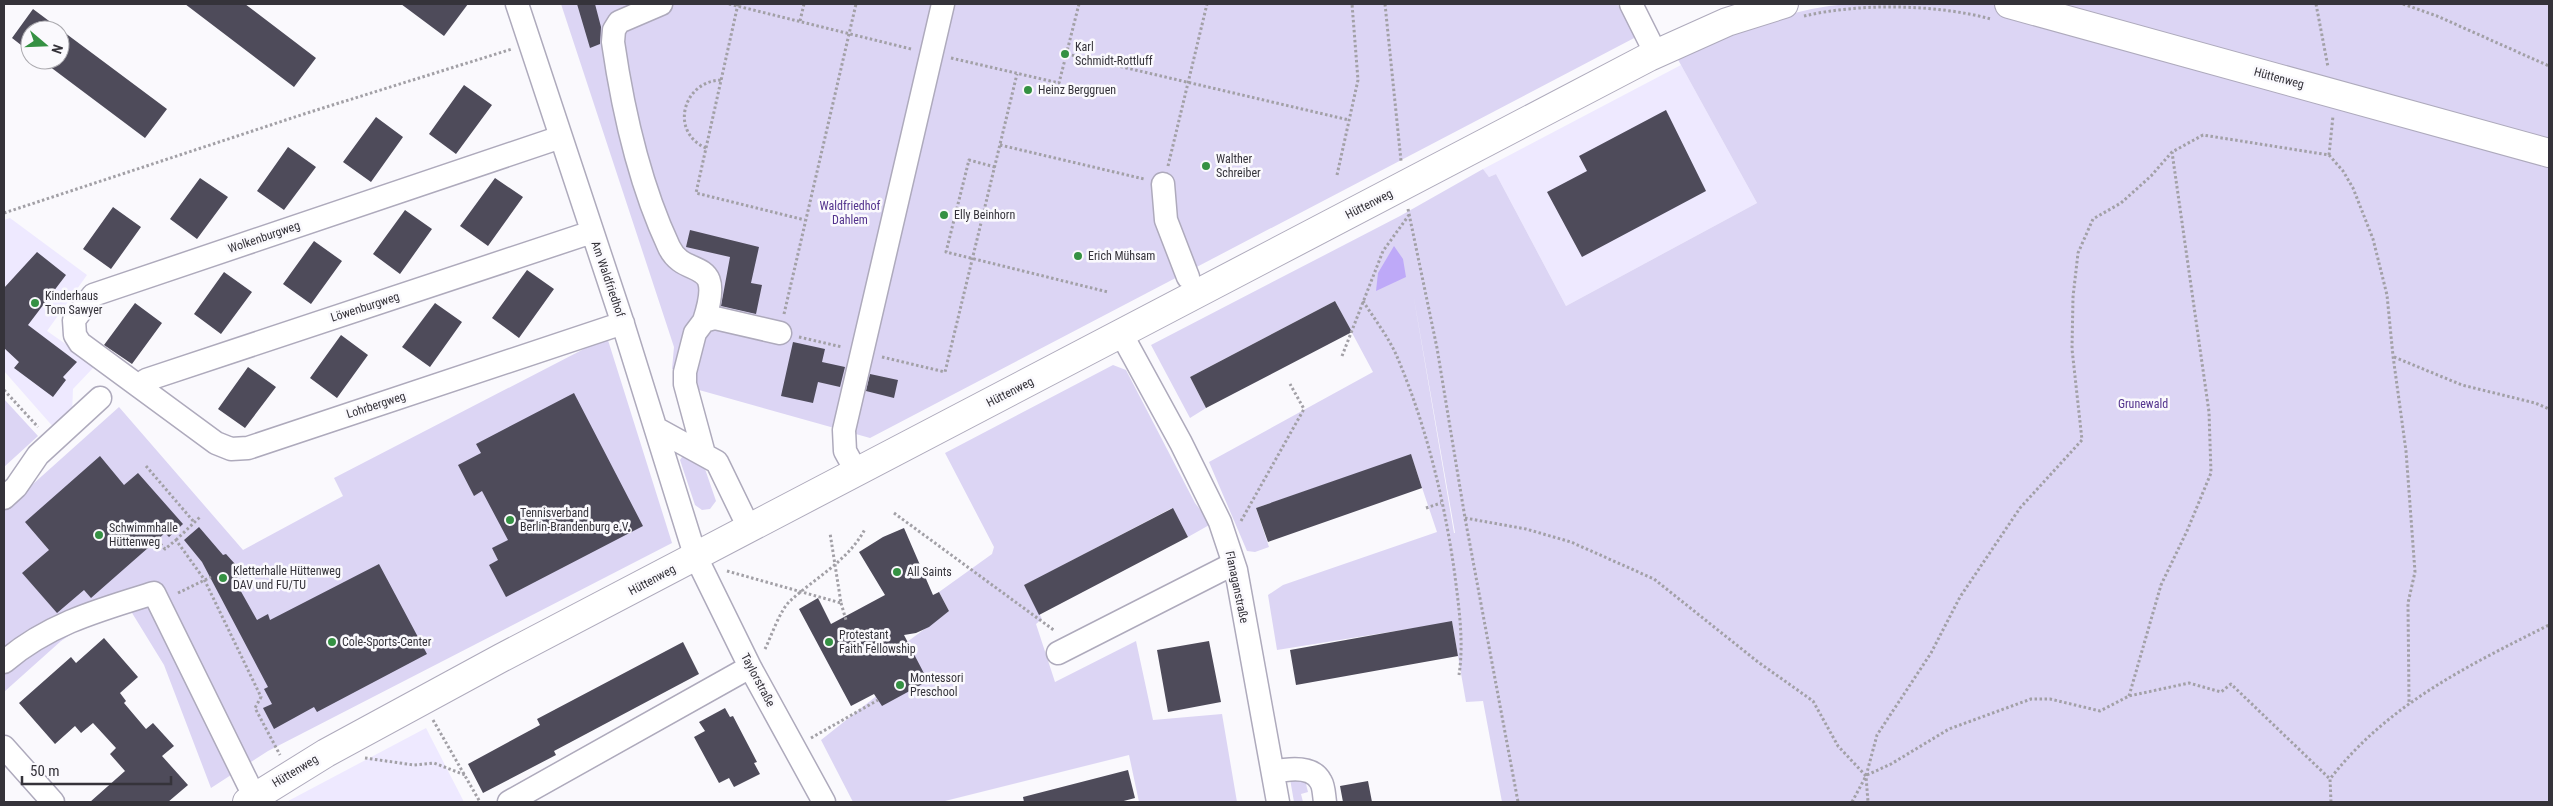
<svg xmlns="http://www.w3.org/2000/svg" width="2553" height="806" viewBox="0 0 2553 806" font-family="'Roboto Condensed',sans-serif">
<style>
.built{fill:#eee9ff}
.green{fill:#dcd5f4;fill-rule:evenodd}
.water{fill:#bea9f8}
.building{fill:#4e4b5a}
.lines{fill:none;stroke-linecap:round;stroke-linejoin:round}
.minor-casing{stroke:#aeaabc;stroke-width:25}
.major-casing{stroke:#aeaabc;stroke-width:30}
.path{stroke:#a2a0a6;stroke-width:3;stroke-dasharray:2.5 2.5;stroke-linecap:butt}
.minor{stroke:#fff;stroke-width:22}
.major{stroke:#fff;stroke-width:28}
.poi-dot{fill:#359143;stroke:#faf9fd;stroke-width:2}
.labels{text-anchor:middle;stroke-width:5;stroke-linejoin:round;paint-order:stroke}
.poi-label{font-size:12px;fill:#35333a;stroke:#faf9fd;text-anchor:start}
.street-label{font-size:12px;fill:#35333a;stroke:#faf9fd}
.park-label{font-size:12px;fill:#53338d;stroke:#faf9fd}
</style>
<rect width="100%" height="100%" fill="#faf9fd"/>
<path class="built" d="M1681,65l76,138 -191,103 -70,-132 -7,3 -6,-8z
M10,218l77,57 -40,56 43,30 3,7 -20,21 -1,25 -17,15 -51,-58v-151z
M426,728l38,74h-177l3,-2z"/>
<path class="green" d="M561,4h1056l21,32 -768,402 -178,-50 -3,-15 -17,-4 2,-22z
M1847,4h702v798h-1047l-19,-101 -17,1 -14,-80 -175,28 -9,-55 15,-10 154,-53 -26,-77 -155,53 13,39 -14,5 -8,-1 -38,-89 164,-90 -38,-71 -145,76 16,31 -16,10 -39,-73 249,-129 83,-47 6,8 7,-3 70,132 191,-103 -81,-147c58,-22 109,-47 171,-52zM1413,293l42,240h-1z
M607,337l65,206 -404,208 -57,37 -47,-123 -35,-57 -37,12 -31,21 -57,51v-182l115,-103 124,143 100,-54 -9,-18z
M1113,365l13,5 69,133 16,21 -23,13 -16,-29 -147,77 17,34 -6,5 19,58 81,-41 17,79 69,-6 15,88h-98l-10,-47 -188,47h-88l-32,-62 97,-77 -11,-21 42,-31 -10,-19 53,-38 2,-7 -49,-94z
M4,399l34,37 -34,31z
M684,454l19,9 13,38 -6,8 -8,1 -7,-5 -15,-45z
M1289,773l25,10 -8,1 2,8 -7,2 2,8h-9z"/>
<path class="water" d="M1394,246l9,13 3,18 -30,14 2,-18z"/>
<path class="building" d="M185,4h60l71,54 -22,29z
M401,4h67l-24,32z
M577,4h18l6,23 -1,17 -10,4z
M33,9l134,100 -22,29 -104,-78h19v-30h-30v22l-18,-14z
M464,85l28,20 -36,49 -27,-20z
M1666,110l40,81 -124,66 -35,-65 40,-21 -8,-15z
M376,117l27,20 -32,45 -28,-20z
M288,147l28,20 -32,43 -27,-19z
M200,178l28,19 -31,42 -27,-20z
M495,178l28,19 -35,49 -28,-20z
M113,207l28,20 -30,42 -28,-20z
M405,210l27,19 -32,45 -27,-20z
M690,230l69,17 -8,36 11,2 -6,29 -35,-8 9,-49 -44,-10z
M314,241l28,20 -31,43 -28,-20z
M37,252l29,23 -38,50 49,37 -14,15 3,3 -13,17 -39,-29 5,-6 -15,-14v-60z
M527,270l27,19 -35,49 -27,-20z
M224,272l28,20 -31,42 -27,-20z
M1335,301l17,31 -146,76 -16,-31z
M135,303l27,20 -30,41 -28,-19z
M435,303l27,19 -32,45 -28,-20z
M341,335l27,20 -31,43 -27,-20z
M793,342l32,7 -3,13 23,5 -5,20 -22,-5 -5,21 -32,-7z
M248,367l28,20 -31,41 -27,-19z
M870,374l28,6 -4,18 -28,-7z
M574,393l69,133 -137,71 -17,-32 9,-5 -6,-12 16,-8 -26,-49 -8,5 -16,-31 23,-12 -5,-9z
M1411,454l11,34 -154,54 -12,-34z
M100,456l24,29 14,-12 45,51 -14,13 -4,-4 -74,65 -7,-8 -27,23 -35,-40 27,-23 -24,-28z
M1173,508l15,29 -149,78 -15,-30z
M199,527l24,28 3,-1 18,20 -10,5 23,41 11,-6 2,6 109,-56 48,90 -110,58 -3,-5 -40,22 -11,-21 9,-4 -8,-15 4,-2 -66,-125 -18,-22z
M904,528l29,67 6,-3 10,19 -20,16 -13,6 -12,2 24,46 -46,25 -8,-12 -23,12 -52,-97 19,-11 13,26 54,-29 -26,-43 24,-15z
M1452,621l6,35 -162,29 -6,-35z
M104,638l34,39 -18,16 6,8 -2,2 22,26 7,-6 21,23 -12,10 26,29 -20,17h-78l35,-31 -15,-17 6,-6 -23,-25 -12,10 -6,-7 -20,18 -36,-41 52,-46 5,6z
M1209,641l12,61 -53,10 -11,-62z
M683,642l16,32 -145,77 2,4 -73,38 -15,-29 72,-39 -3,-6z
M725,708l5,9 3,-1 24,46 -3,1 6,11 -26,13 -5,-9 -10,5 -25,-46 11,-6 -6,-9z
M1128,770l7,28 -15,4h-96l-1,-5z
M1368,781l4,21h-29l-3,-16z"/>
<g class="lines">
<g class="minor-casing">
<path id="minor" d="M517,4l106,320 72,231 55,112 74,135
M661,4l-42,18 -5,8 -1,12c10,69 26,141 56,205 16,34 57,6 35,74
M1631,4l25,50
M561,137l-468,158 -19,25 1,15 5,8 136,100 15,6 17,-1 375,-125
M1163,184l3,36 22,57
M1122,335l59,108 39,79 16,48 42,232
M142,387l4,-7 446,-148
M657,429l60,33 32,66
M704,454l-19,-70v-12l10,-39 9,-12 11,-3 65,15
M856,471l-11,-20 -1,-21 99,-426
M4,498l12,-11 22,-32 62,-57
M1058,653l175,-89
M4,662c44,-38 95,-52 150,-69l100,203
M4,747l49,55
M1273,772c14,-3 40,-7 48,10 3,5 3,14 4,20
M509,802l241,-135"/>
</g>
<g class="major-casing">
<path id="major" d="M2009,4l540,149
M247,802l79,-49 175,-95 1148,-601 78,-35 57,-18"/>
</g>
<path class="path" d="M729,4l182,45
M738,4l-42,189 109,27
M1385,4l16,157
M2316,4l12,63
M2403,4l34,12 112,50
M1804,16c56,-13 131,-12 187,3
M800,21l4,-17
M1067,54l282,66
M951,58l108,25 20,-79
M1000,145l144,34
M706,148c-37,-16 -23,-67 15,-68
M2329,155l4,-39
M1168,166l39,-162
M995,167l-26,-7 -23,92 162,40
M1337,175l21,-95 -6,-76
M1408,209l29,139 28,170 53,284
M4,213l303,-100 205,-64
M1363,301c12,19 27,38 35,58 29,69 47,144 57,217 4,33 9,66 4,99
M784,314l72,-310
M799,337l43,10
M1342,356l41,-105 26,-36
M882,357l63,15 72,-298
M2394,357l68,28 73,18 14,6
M4,390l34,37
M146,466l48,56
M1426,508l15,-5
M894,513l161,118
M1465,518l61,11 45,13 83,37 104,83 55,39 25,45 28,30 2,26
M1241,521l63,-112 -14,-25
M157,540l8,9 11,-9 28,39 57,118 -6,11 25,47
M176,540l24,-23
M727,571l114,32 -11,-70
M178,593l33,-16
M841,603l5,17
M765,649c6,-12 15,-39 25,-48 25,-23 59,-41 75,-72
M2129,696l32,-111 26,-54 24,-58 -2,-61 -37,-260
M433,720l47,82
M811,738l67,-38
M365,758l49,7 20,-2 31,12
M1867,775l24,-11 58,-35 82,-30h19l50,12 29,-15 60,-13 32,9 10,-8 99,95
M1852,802l14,-26 11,-41 54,-82 29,-56 60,-89 62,-68 -10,-91 1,-52 5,-44 15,-34 28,-16 30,-27 21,-24 31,-17 126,20 14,16 10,17 20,51 14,56 6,61 13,95 9,121 -7,31 1,99
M2331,802l-1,-23c57,-74 137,-113 219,-154"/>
<use href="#minor" class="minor"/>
<use href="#major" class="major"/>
</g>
<g class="poi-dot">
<circle cx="1065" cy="54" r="5"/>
<circle cx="1028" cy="90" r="5"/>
<circle cx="1206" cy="166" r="5"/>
<circle cx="944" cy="215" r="5"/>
<circle cx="1078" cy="256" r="5"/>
<circle cx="35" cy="303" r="5"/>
<circle cx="510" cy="520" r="5"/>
<circle cx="99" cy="535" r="5"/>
<circle cx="897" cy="572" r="5"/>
<circle cx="223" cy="578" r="5"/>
<circle cx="332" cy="642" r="5"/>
<circle cx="829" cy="642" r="5"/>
<circle cx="900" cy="685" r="5"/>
</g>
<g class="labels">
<g class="poi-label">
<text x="1075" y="51">Karl<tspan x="1075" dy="14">Schmidt-Rottluff</tspan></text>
<text x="1038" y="94">Heinz Berggruen</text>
<text x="1216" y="163">Walther<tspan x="1216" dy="14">Schreiber</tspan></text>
<text x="954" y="219">Elly Beinhorn</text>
<text x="1088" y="260">Erich Mühsam</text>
<text x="45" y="300">Kinderhaus<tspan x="45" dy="14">Tom Sawyer</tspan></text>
<text x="520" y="517">Tennisverband<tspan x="520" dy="14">Berlin-Brandenburg e.V.</tspan></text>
<text x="109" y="532">Schwimmhalle<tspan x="109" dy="14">Hüttenweg</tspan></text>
<text x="233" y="575">Kletterhalle Hüttenweg<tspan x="233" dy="14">DAV und FU/TU</tspan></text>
<text x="907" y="576">All Saints</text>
<text x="839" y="639">Protestant<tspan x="839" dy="14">Faith Fellowship</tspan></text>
<text x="342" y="646">Cole-Sports-Center</text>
<text x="910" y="682">Montessori<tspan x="910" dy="14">Preschool</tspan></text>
</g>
<g class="street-label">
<text transform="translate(2279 78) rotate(15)" y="4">Hüttenweg</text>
<text transform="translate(1369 204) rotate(-27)" y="4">Hüttenweg</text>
<text transform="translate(264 237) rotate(-19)" y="4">Wolkenburgweg</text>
<text transform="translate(608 279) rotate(71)" y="4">Am Waldfriedhof</text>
<text transform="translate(365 307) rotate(-18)" y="4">Löwenburgweg</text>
<text transform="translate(1010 392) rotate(-27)" y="4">Hüttenweg</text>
<text transform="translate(376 405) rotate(-18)" y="4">Lohrbergweg</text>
<text transform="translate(652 580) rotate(-28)" y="4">Hüttenweg</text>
<text transform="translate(1237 587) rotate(78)" y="4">Flanaganstraße</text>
<text transform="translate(758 680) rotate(62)" y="4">Taylorstraße</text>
<text transform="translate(295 771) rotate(-31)" y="4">Hüttenweg</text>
</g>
<g class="park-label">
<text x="850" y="210">Waldfriedhof<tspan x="850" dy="14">Dahlem</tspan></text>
<text x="2143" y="408">Grunewald</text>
</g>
</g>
<rect width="2553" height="806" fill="none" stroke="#35333a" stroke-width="10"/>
<g transform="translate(45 45) rotate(109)"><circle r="24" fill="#faf9fd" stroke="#abaaaf"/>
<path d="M0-4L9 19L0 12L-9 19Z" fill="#359143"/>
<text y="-8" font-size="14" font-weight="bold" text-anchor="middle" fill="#35333a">N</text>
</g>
<path d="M22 776v8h149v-8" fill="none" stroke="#35333a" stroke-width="2.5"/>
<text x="30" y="776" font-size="15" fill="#35333a" stroke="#faf9fd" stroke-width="4" paint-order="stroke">50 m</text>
</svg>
